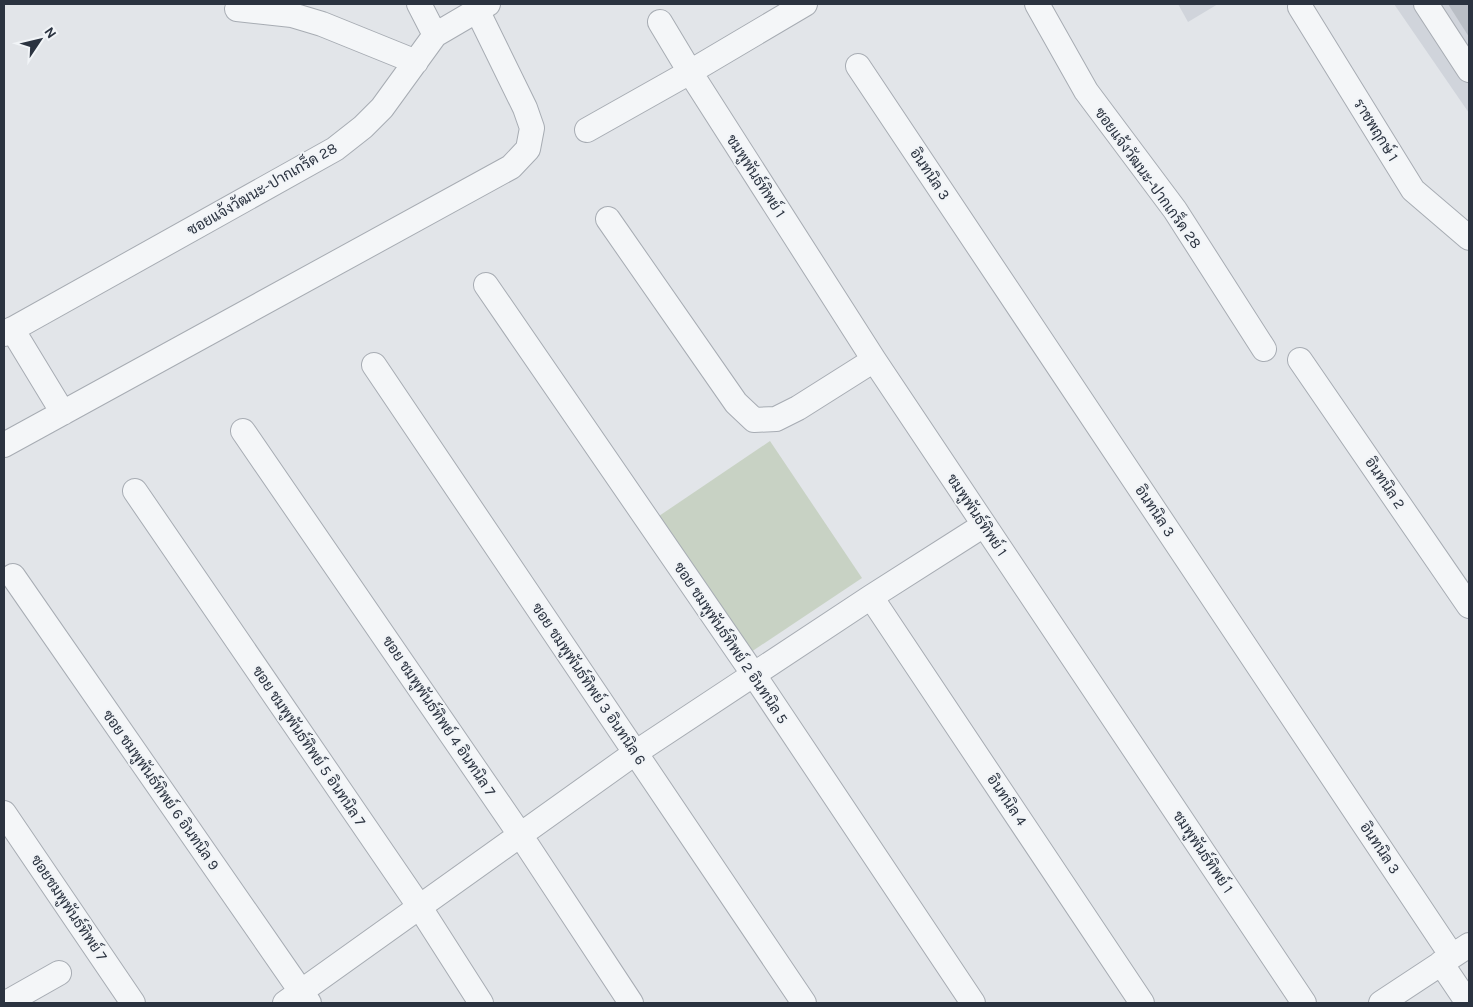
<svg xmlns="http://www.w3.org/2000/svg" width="1473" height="1007" viewBox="0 0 1473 1007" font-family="Karla,Sarabun,sans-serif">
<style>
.built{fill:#d0d4db}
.green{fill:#c8d2c4}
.building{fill:#b9bec5}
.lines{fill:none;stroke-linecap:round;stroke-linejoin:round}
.minor-casing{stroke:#a7acb3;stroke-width:26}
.minor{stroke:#f4f6f8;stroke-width:24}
.labels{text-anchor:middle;stroke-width:4;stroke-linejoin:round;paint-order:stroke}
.street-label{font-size:15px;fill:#2b3340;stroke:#f1f4f7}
</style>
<rect width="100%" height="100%" fill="#e2e5e9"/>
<path class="built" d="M1178,4h40l-30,18z
M1394,4h75v109z"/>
<path class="green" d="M770,441l92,137 -111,74 -92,-136z"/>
<path class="building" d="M1448,4h21v33z"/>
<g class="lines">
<g class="minor-casing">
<path id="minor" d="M419,4l16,31
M1037,4l49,87 89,119 89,139
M1426,4l43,66
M1300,7l113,183 56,48
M237,9l55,6 30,9 94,38
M660,22l30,50 184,288 430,643
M858,66l594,890
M587,130l103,-58 115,-68
M608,219l128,184 18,17 22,-1 22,-11 76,-48
M486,285l268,390 219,328
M12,329l51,84
M4,334l331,-185 28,-22 19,-19 53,-73 53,-31
M1300,360l169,246
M374,365l430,638
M243,431l278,405 110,167
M4,445l507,-278 17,-18 4,-21 -7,-20 -48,-98
M135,491l284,415 62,97
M13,576l296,427
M871,597l271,406
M4,813l129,190
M1441,963l27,40
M6,1003l53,-30
M285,1003l350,-250 236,-156 113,-72
M1381,1003l88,-58"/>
</g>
<use href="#minor" class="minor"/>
</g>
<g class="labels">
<g class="street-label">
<text transform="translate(1376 130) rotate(58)" y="5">ราชพฤกษ์ 1</text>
<text transform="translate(930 174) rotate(56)" y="5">อินทนิล 3</text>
<text transform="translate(756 176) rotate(57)" y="5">ชมพูพันธ์ทิพย์ 1</text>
<text transform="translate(1148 178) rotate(54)" y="5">ซอยแจ้งวัฒนะ-ปากเกร็ด 28</text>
<text transform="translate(262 189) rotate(-30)" y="5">ซอยแจ้งวัฒนะ-ปากเกร็ด 28</text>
<text transform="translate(1385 483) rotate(56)" y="5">อินทนิล 2</text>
<text transform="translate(1155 511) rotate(56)" y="5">อินทนิล 3</text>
<text transform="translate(977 515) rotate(56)" y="5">ชมพูพันธ์ทิพย์ 1</text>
<text transform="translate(731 643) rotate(56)" y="5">ซอย ชมพูพันธ์ทิพย์ 2 อินทนิล 5</text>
<text transform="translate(589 684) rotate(56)" y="5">ซอย ชมพูพันธ์ทิพย์ 3 อินทนิล 6</text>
<text transform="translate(439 716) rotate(56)" y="5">ซอย ชมพูพันธ์ทิพย์ 4 อินทนิล 7</text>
<text transform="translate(309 746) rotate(56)" y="5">ซอย ชมพูพันธ์ทิพย์ 5 อินทนิล 7</text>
<text transform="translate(161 790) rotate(55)" y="5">ซอย ชมพูพันธ์ทิพย์ 6 อินทนิล 9</text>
<text transform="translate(1007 800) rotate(56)" y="5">อินทนิล 4</text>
<text transform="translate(1380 848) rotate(56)" y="5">อินทนิล 3</text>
<text transform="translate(1203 852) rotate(56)" y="5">ชมพูพันธ์ทิพย์ 1</text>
<text transform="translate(69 908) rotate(56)" y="5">ซอยชมพูพันธ์ทิพย์ 7</text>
</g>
</g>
<rect width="1473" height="1007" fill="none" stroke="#2b3340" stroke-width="10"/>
<g transform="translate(40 40) rotate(55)" stroke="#f1f4f7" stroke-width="4" paint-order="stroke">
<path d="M0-4L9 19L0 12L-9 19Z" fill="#2b3340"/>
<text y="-8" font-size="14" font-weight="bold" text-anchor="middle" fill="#2b3340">N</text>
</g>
</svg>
